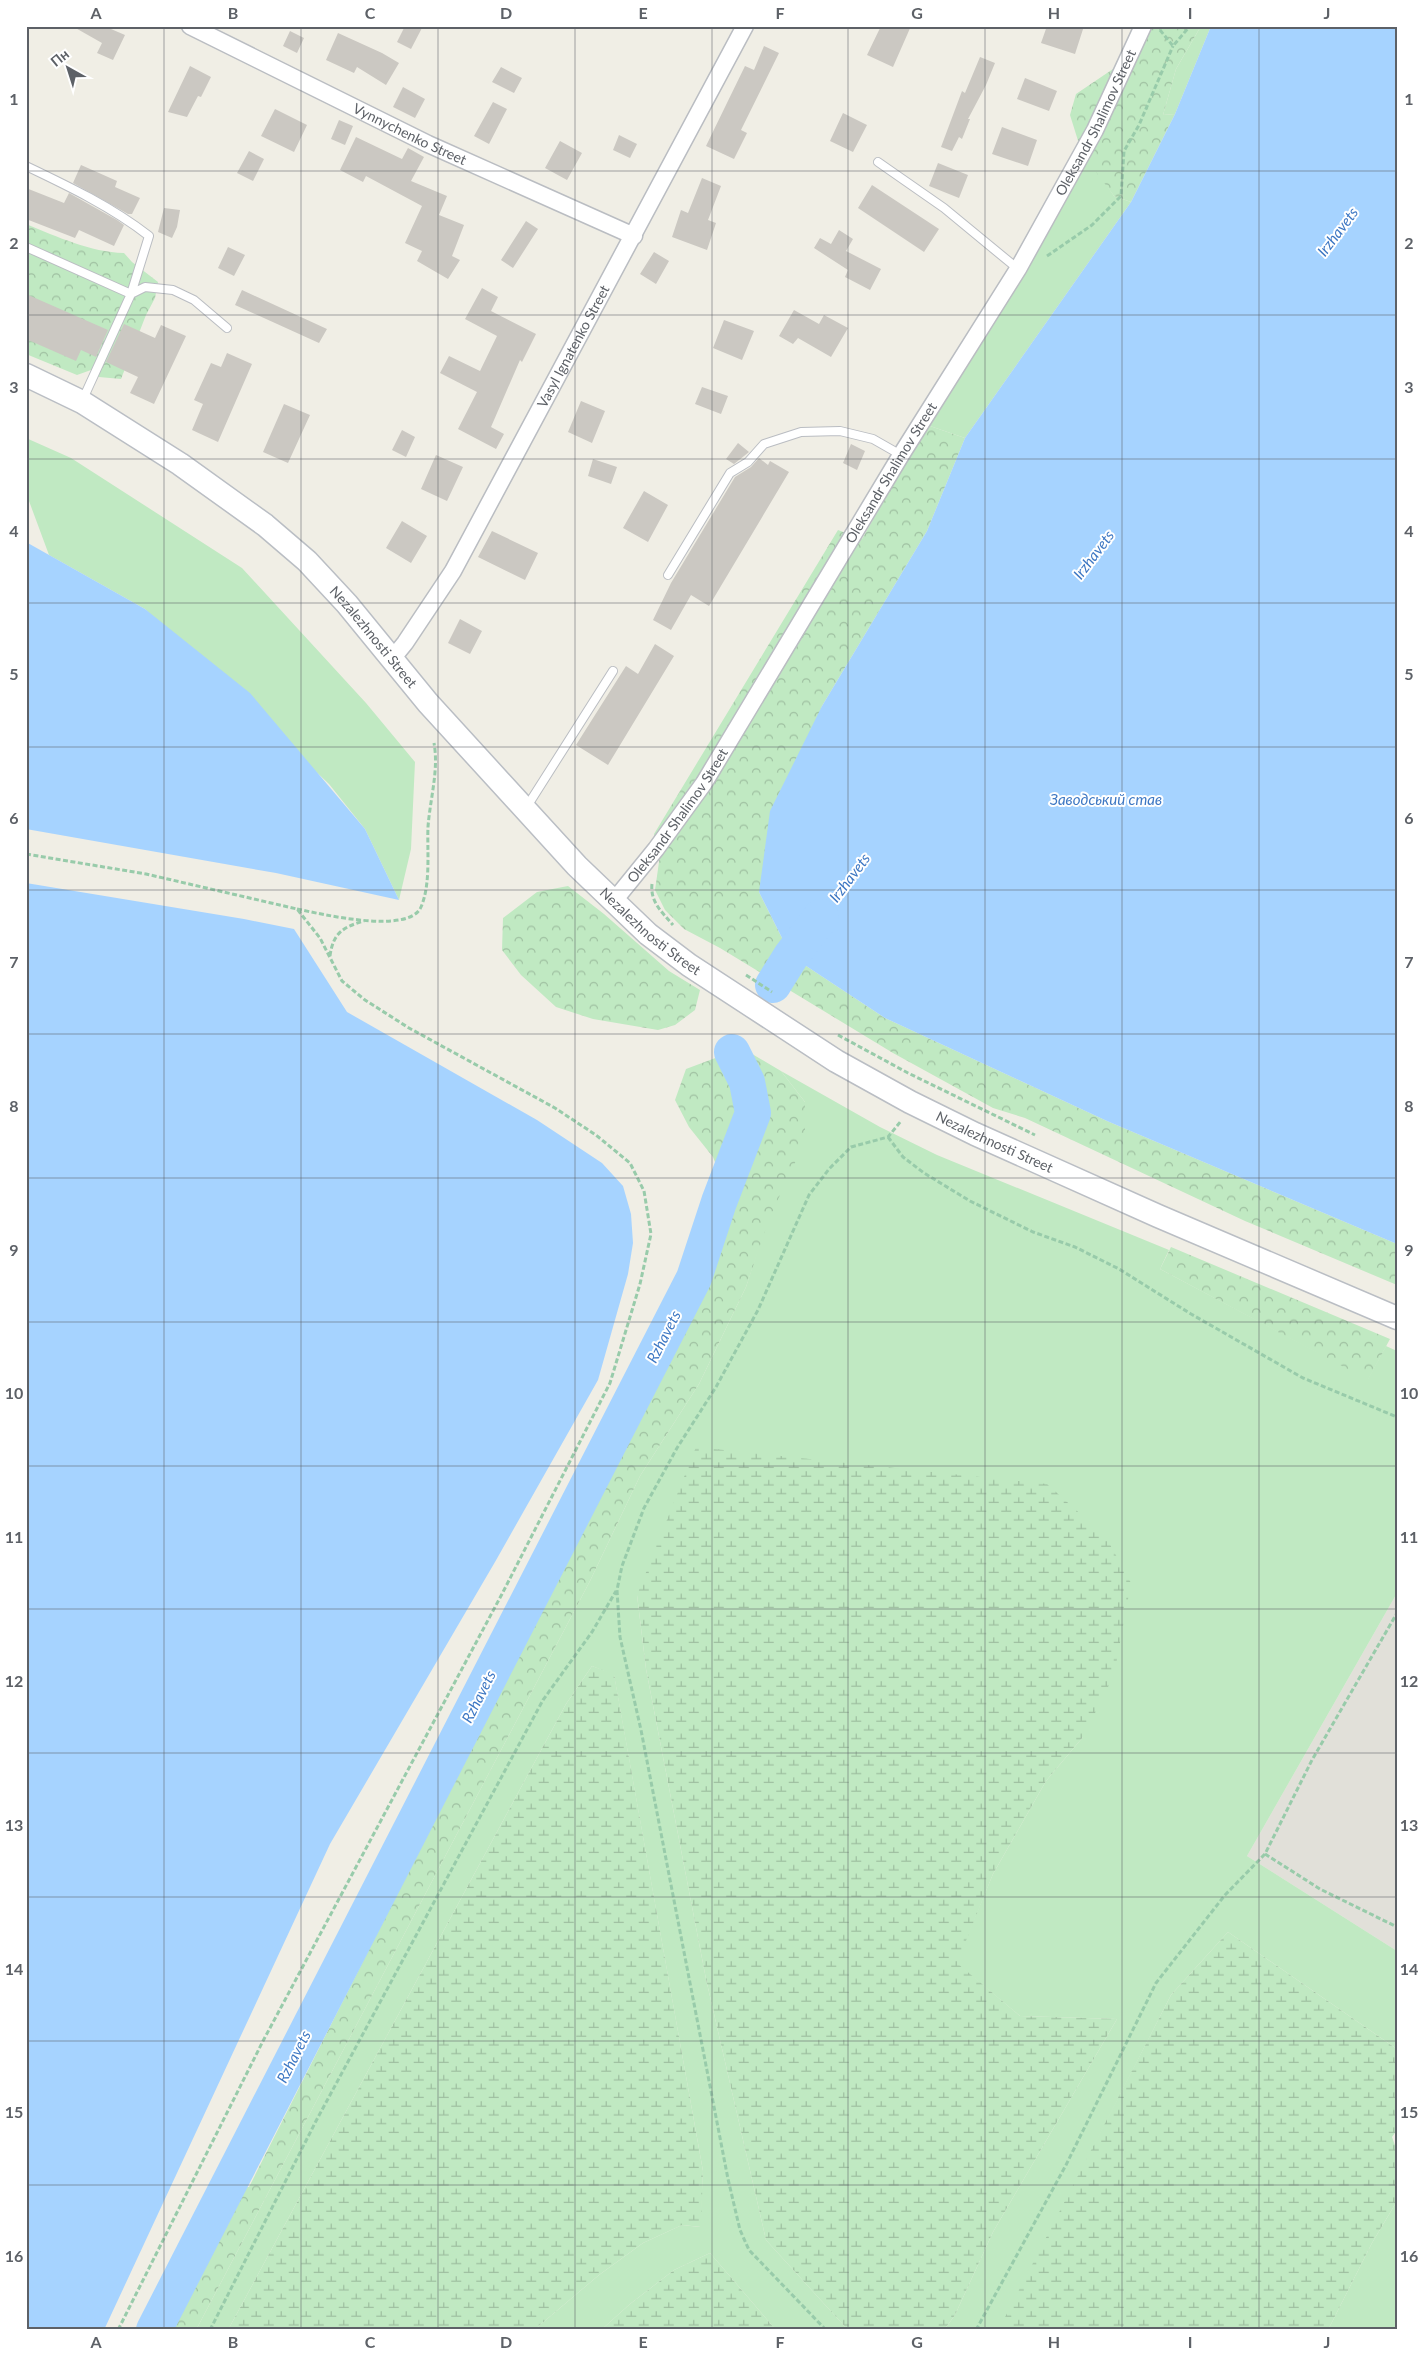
<svg xmlns="http://www.w3.org/2000/svg" width="1423" height="2356" viewBox="0 0 1423 2356" font-family="Lato,sans-serif">
<style>
.industrial{fill:#e1e0d9}
.green{fill:#c0e9c2}
.forest{fill:url(#forest-crowns)}
.wetland{fill:url(#wetland-marsh)}
.water{fill:#a6d3ff}
.lines{fill:none;stroke-linecap:round;stroke-linejoin:round}
.river{stroke:#a6d3ff;stroke-width:36}
.building{fill:#cbc8c2}
.lane-casing{stroke:#babdc2;stroke-width:10}
.street-casing{stroke:#babdc2;stroke-width:19}
.secondary-casing{stroke:#babec4;stroke-width:25}
.path{stroke:#98cbaa;stroke-width:3;stroke-dasharray:5 2.5;stroke-linecap:butt}
.lane{stroke:#fff;stroke-width:8}
.street{stroke:#fff;stroke-width:16}
.secondary{stroke:#fff;stroke-width:22}
.grid{fill:none;stroke:#5d6167;stroke-width:1;stroke-opacity:0.55}
.labels{text-anchor:middle;stroke-width:4;stroke-linejoin:round;paint-order:stroke}
.street-label{font-size:14px;fill:#5d6167;stroke:#fff}
.water-label{font-size:15px;font-style:italic;fill:#3d77c3;stroke:#fff}
.neatline{fill:none;stroke:#5d6167;stroke-width:2}
.grid-label{font-size:16px;text-anchor:middle;font-weight:bold;fill:#5d6167}
</style>
<defs>
<pattern id="forest-crowns" width="20" height="18" patternUnits="userSpaceOnUse" patternTransform="scale(1.25)"><rect width="20" height="18" fill="#c0e9c2"/><path d="M2 6a3 3 0 1 1 6 0M12 15a3 3 0 1 1 6 0" fill="none" stroke="#9fc0a1"/></pattern>
<pattern id="wetland-marsh" width="20" height="14" patternUnits="userSpaceOnUse" patternTransform="scale(1.25)"><rect width="20" height="14" fill="#c0e9c2"/><path d="M1 5h8M5 5V1M11 12h8M15 12V8" fill="none" stroke="#9fc0a1"/></pattern>
</defs>
<rect width="100%" height="100%" fill="#f0eee5"/>
<path class="industrial" d="M1397,1593v358l-150,-95z"/>
<path class="green" d="M1201,26h10l-36,88 -12,1 13,-46z
M1085,154l29,42 17,6 -166,236 -35,-12 96,-162z
M26,438l45,20 171,110 124,135 49,59 -4,87 -12,51 -34,-71 -36,-45 -184,-175 -96,-54 -20,-54 -3,-2z
M781,1071l99,56 57,28 232,95 -9,19 208,110 18,-33 11,5v242l-150,263 150,95v98l-169,-117 -57,63 -171,335h-56l11,-15 38,-83 124,-213 -97,-3 -64,-53 37,-89 53,-93 37,-44 -446,-142 9,74 60,310 60,261 82,90h-72l-66,-77 -36,17 -44,34 -29,26h-67l65,-55 44,-32 39,-18 18,2 3,-56 -89,-496 -22,-9 -26,38 -338,626h-32l394,-749 50,-105 59,-92 47,-97 59,-185z
M1397,2201v129h-69l44,-87z"/>
<path class="forest" d="M1151,26h50l-25,43 -13,46 12,-1 -44,88 -17,-6 -21,-28 -13,-21 -10,-32 6,-21 40,-27z
M26,224c32,13 64,28 98,29l8,9 26,20 -3,16 -9,17 -25,64 -22,-2 -8,-7 -14,5 -51,-21z
M930,426l35,12 -38,93 -105,175 -63,186 32,64 94,62 222,103 290,123v41l-152,-64 -220,-103 -32,-10 -100,-55 -173,-105 -36,-19 -19,-19 -10,-20 5,-35 -6,-21 184,-304 24,9 45,-79z
M568,886l36,28 65,57 31,19 -5,20 -20,15 -17,5 -65,-11 -37,-12 -35,-32 -19,-25 1,-32 34,-26z
M742,1048l39,23 24,31v39l-36,78 -23,68 -47,97 -59,92 -50,105 -394,749h-61l74,-142 40,-1 150,-297 270,-552 30,-85 27,-63 -13,-33 -24,-30 -14,-27 11,-31z
M1171,1247l219,92 -22,41 -208,-111z"/>
<path class="wetland" d="M696,1447l351,37 59,53 25,46 -17,92 -31,62 -37,44 -53,93 -36,89 63,53 97,3 -124,213 -38,83 -11,15h-96l-82,-90 -60,-261 -60,-310 -9,-74z
M592,1666l22,8 89,497 -2,56 -19,-2 -39,18 -44,32 -65,55h-306l338,-626z
M1228,1932l169,117v81l-5,7 5,14v50l-25,42 -44,87 -329,-1 172,-334z
M710,2253l66,77h-175l29,-26 44,-34z"/>
<path class="water" d="M1211,26h186v1218l-290,-123 -222,-103 -94,-62 -32,-64 11,-81 52,-105 105,-175 38,-93 166,-236 44,-88z
M26,542l119,67 105,84 115,136 34,71 -123,-27 -250,-44z
M26,883l218,36 50,10 53,83 190,108 65,43 21,23 8,28 2,29 -5,31 -30,106 -103,182 -165,282 -226,486h-78z"/>
<g class="lines">
<path class="river" d="M773,985l18,-29 30,-39
M154,2330l540,-1052 25,-76 34,-89 -6,-31 -15,-30"/>
</g>
<path class="building" d="M72,26h32l21,9 -12,25 -16,-7 5,-10z
M405,26h18l-12,23 -14,-7z
M881,26h30l-18,41 -26,-12z
M1047,26h37l-9,28 -34,-11z
M290,31l14,7 -7,15 -14,-7z
M338,33l44,20 17,10 -13,22 -29,-18 -3,6 -28,-13z
M764,46l15,7 -38,77 6,3 -13,26 -28,-13 39,-80 9,4z
M980,57l15,6 -9,22 -18,34h2l-8,20 -3,-2 -7,14 -11,-4 21,-56 3,2z
M190,66l21,11 -10,20 -3,-1 -11,21 -19,-5z
M501,67l21,11 -8,15 -22,-11z
M1025,78l32,13 -8,20 -32,-12z
M403,87l22,12 -10,19 -22,-11z
M493,102l14,7 -18,35 -15,-8z
M275,109l32,16 -13,27 -33,-16z
M843,113l24,12 -14,27 -23,-11z
M339,120l14,6 -8,19 -14,-6z
M1002,127l35,13 -9,26 -36,-12z
M619,135l18,9 -7,14 -17,-8z
M356,137l46,22 6,-11 16,9 -13,24 36,15 -8,19 25,10 -12,31 8,4 -12,19 -31,-18 5,-10 -17,-8 17,-37 -56,-30 -3,6 -23,-12z
M560,141l22,12 -15,27 -22,-12z
M249,151l15,8 -11,22 -16,-8z
M938,163l30,12 -9,23 -30,-12z
M81,165l36,16 -2,6 25,11 -8,16h-4l-55,-31z
M702,178l19,8 -13,34 8,3 -9,27 -35,-13 9,-27 7,3z
M872,185l67,44 -15,23 -66,-44z
M26,188l38,15 5,-10 48,27 7,5 -10,21 -35,-16 -4,8 -49,-19z
M164,208l16,2 -3,17 -5,11 -14,-6z
M526,221l12,8 -25,39 -12,-8z
M839,230l14,9 -7,12 35,18 -11,21 -25,-13 3,-7 -34,-22 6,-10 11,6z
M228,247l17,8 -11,21 -16,-8z
M654,252l15,9 -13,23 -16,-10z
M482,288l16,9 -7,14 45,23 -14,28 -2,-2 -29,67 13,7 -8,15 -38,-20 19,-37 -37,-19 9,-17 31,15 17,-35 -32,-17z
M242,290l85,39 -8,14 -84,-38z
M26,294l82,36 -12,27 -15,-7 -5,11 -50,-22z
M794,310l25,14 5,-9 24,13 -17,29 -33,-19 -5,6 -14,-8z
M724,320l30,11 -12,29 -29,-12z
M124,324l31,14 6,-13 25,11 -32,68 -24,-11 8,-16 -32,-15z
M227,353l25,11 -34,78 -26,-12 11,-26 -9,-4 17,-37 10,4z
M702,387l26,9 -7,18 -26,-10z
M581,401l24,10 -13,32 -24,-11z
M284,404l26,11 -22,48 -25,-11z
M402,430l13,7 -9,20 -14,-7z
M738,443l11,9 -15,12 -8,-5z
M851,444l14,7 -8,19 -14,-7z
M436,455l27,12 -16,34 -26,-12z
M759,458l9,7 2,-4 19,11 -80,134 -18,-11 -20,35 -18,-10 18,-37 64,-106 16,-10z
M593,459l24,8 -6,17 -23,-8z
M644,491l24,14 -20,37 -25,-14z
M402,521l25,15 -16,27 -25,-15z
M492,531l46,22 -13,27 -47,-23z
M460,619l22,12 -12,23 -22,-11z
M655,644l19,12 -66,109 -32,-20 50,-79 12,8z"/>
<g class="lines">
<g class="lane-casing">
<path id="lane" d="M878,162l66,46 74,61
M26,166c42,20 86,41 123,70l-18,58 14,-7 28,3 21,10 33,28
M26,247l105,47 -48,105
M668,575l62,-102 18,-11 16,-18 37,-12 39,-1 33,8 28,16
M526,808l87,-137"/>
</g>
<g class="street-casing">
<g id="street">
<path id="s1" d="M190,26l238,118 206,92"/>
<path id="s2" d="M392,659l13,-16 48,-72 292,-545"/>
<path id="s3" d="M613,902l43,-53 48,-66 197,-328 117,-186 77,-139 48,-104"/>
</g>
</g>
<g class="secondary-casing">
<g id="secondary">
<path id="s4" d="M26,375l56,27 98,62 85,61 42,36 40,43 81,99 149,163 71,68 41,31 147,96 74,41 65,32 183,82 239,102"/>
</g>
</g>
<path class="path" d="M1160,30l13,16 17,-20
M1047,256l45,-31 29,-29 3,-45 15,-26 34,-79
M26,854l120,20 151,35 23,29 22,43 23,19 44,28 146,80 41,27 34,28 14,28 7,43 -11,50 -30,99 -108,211 -239,447 -145,289
M652,884c-2,18 10,28 21,41
M297,909c24,5 112,26 124,-2 10,-23 6,-57 7,-80 2,-28 11,-57 6,-84
M330,956c3,-23 13,-29 34,-35
M746,975l26,17
M838,1035l70,38 127,62
M888,1137l15,20 21,16 46,28 63,31 42,15 44,22 72,45 112,64 94,39
M1265,1854l55,35 77,38
M210,2330l106,-209 227,-421 49,-68 24,-41
M826,2330l-77,-80 -9,-20 -12,-51 -87,-449 -21,-93 -3,-47 5,-24 22,-58 33,-60 39,-61 42,-77 51,-115 20,-26 22,-22 37,-10 13,-16
M976,2330l90,-165 90,-182 69,-88 40,-41 47,-94 85,-147"/>
<use href="#lane" class="lane"/>
<use href="#street" class="street"/>
<use href="#secondary" class="secondary"/>
</g>
<path class="grid" d="M164,26v2304M301,26v2304M438,26v2304M575,26v2304M712,26v2304M848,26v2304M985,26v2304M1122,26v2304M1259,26v2304M26,171h1371M26,315h1371M26,459h1371M26,603h1371M26,747h1371M26,890h1371M26,1034h1371M26,1178h1371M26,1322h1371M26,1466h1371M26,1609h1371M26,1753h1371M26,1897h1371M26,2041h1371M26,2185h1371"/>
<g class="labels">
<g class="street-label">
<text dy="5" stroke="none"><textPath href="#s3" startOffset="918">Oleksandr Shalimov Street</textPath></text>
<text dy="5" stroke="none"><textPath href="#s1" startOffset="245">Vynnychenko Street</textPath></text>
<text dy="5" stroke="none"><textPath href="#s2" startOffset="362">Vasyl Ignatenko Street</textPath></text>
<text dy="5" stroke="none"><textPath href="#s3" startOffset="512">Oleksandr Shalimov Street</textPath></text>
<text dy="5" stroke="none"><textPath href="#s4" startOffset="439">Nezalezhnosti Street</textPath></text>
<text dy="5" stroke="none"><textPath href="#s3" startOffset="108">Oleksandr Shalimov Street</textPath></text>
<text dy="5" stroke="none"><textPath href="#s4" startOffset="844">Nezalezhnosti Street</textPath></text>
<text dy="5" stroke="none"><textPath href="#s4" startOffset="1249">Nezalezhnosti Street</textPath></text>
</g>
<g class="water-label">
<text transform="translate(1338 232) rotate(-53)" y="5">Irzhavets</text>
<text transform="translate(1094 555) rotate(-53)" y="5">Irzhavets</text>
<text x="1106" y="805">Заводський став</text>
<text transform="translate(850 878) rotate(-53)" y="5">Irzhavets</text>
<text transform="translate(664 1337) rotate(-63)" y="5">Rzhavets</text>
<text transform="translate(479 1697) rotate(-63)" y="5">Rzhavets</text>
<text transform="translate(294 2057) rotate(-63)" y="5">Rzhavets</text>
</g>
</g>
<rect width="1423" height="2356" fill="none" stroke="#ffffff" stroke-width="55"/>
<g transform="translate(68 68) rotate(321)" stroke="#ffffff" stroke-width="4" paint-order="stroke">
<path d="M0-4L9 19L0 12L-9 19Z" fill="#5d6167"/>
<text y="-8" font-size="14" font-weight="bold" text-anchor="middle" fill="#5d6167">Пн</text>
</g>
<rect x="28" y="28" width="1368" height="2300" class="neatline"/>
<g class="grid-label">
<text x="96" y="19">A</text>
<text x="233" y="19">B</text>
<text x="370" y="19">C</text>
<text x="506" y="19">D</text>
<text x="643" y="19">E</text>
<text x="780" y="19">F</text>
<text x="917" y="19">G</text>
<text x="1054" y="19">H</text>
<text x="1190" y="19">I</text>
<text x="1327" y="19">J</text>
<text x="14" y="105">1</text>
<text x="1409" y="105">1</text>
<text x="14" y="249">2</text>
<text x="1409" y="249">2</text>
<text x="14" y="393">3</text>
<text x="1409" y="393">3</text>
<text x="14" y="537">4</text>
<text x="1409" y="537">4</text>
<text x="14" y="680">5</text>
<text x="1409" y="680">5</text>
<text x="14" y="824">6</text>
<text x="1409" y="824">6</text>
<text x="14" y="968">7</text>
<text x="1409" y="968">7</text>
<text x="14" y="1112">8</text>
<text x="1409" y="1112">8</text>
<text x="14" y="1256">9</text>
<text x="1409" y="1256">9</text>
<text x="14" y="1399">10</text>
<text x="1409" y="1399">10</text>
<text x="14" y="1543">11</text>
<text x="1409" y="1543">11</text>
<text x="14" y="1687">12</text>
<text x="1409" y="1687">12</text>
<text x="14" y="1831">13</text>
<text x="1409" y="1831">13</text>
<text x="14" y="1975">14</text>
<text x="1409" y="1975">14</text>
<text x="14" y="2118">15</text>
<text x="1409" y="2118">15</text>
<text x="14" y="2262">16</text>
<text x="1409" y="2262">16</text>
<text x="96" y="2348">A</text>
<text x="233" y="2348">B</text>
<text x="370" y="2348">C</text>
<text x="506" y="2348">D</text>
<text x="643" y="2348">E</text>
<text x="780" y="2348">F</text>
<text x="917" y="2348">G</text>
<text x="1054" y="2348">H</text>
<text x="1190" y="2348">I</text>
<text x="1327" y="2348">J</text>
</g>
</svg>
